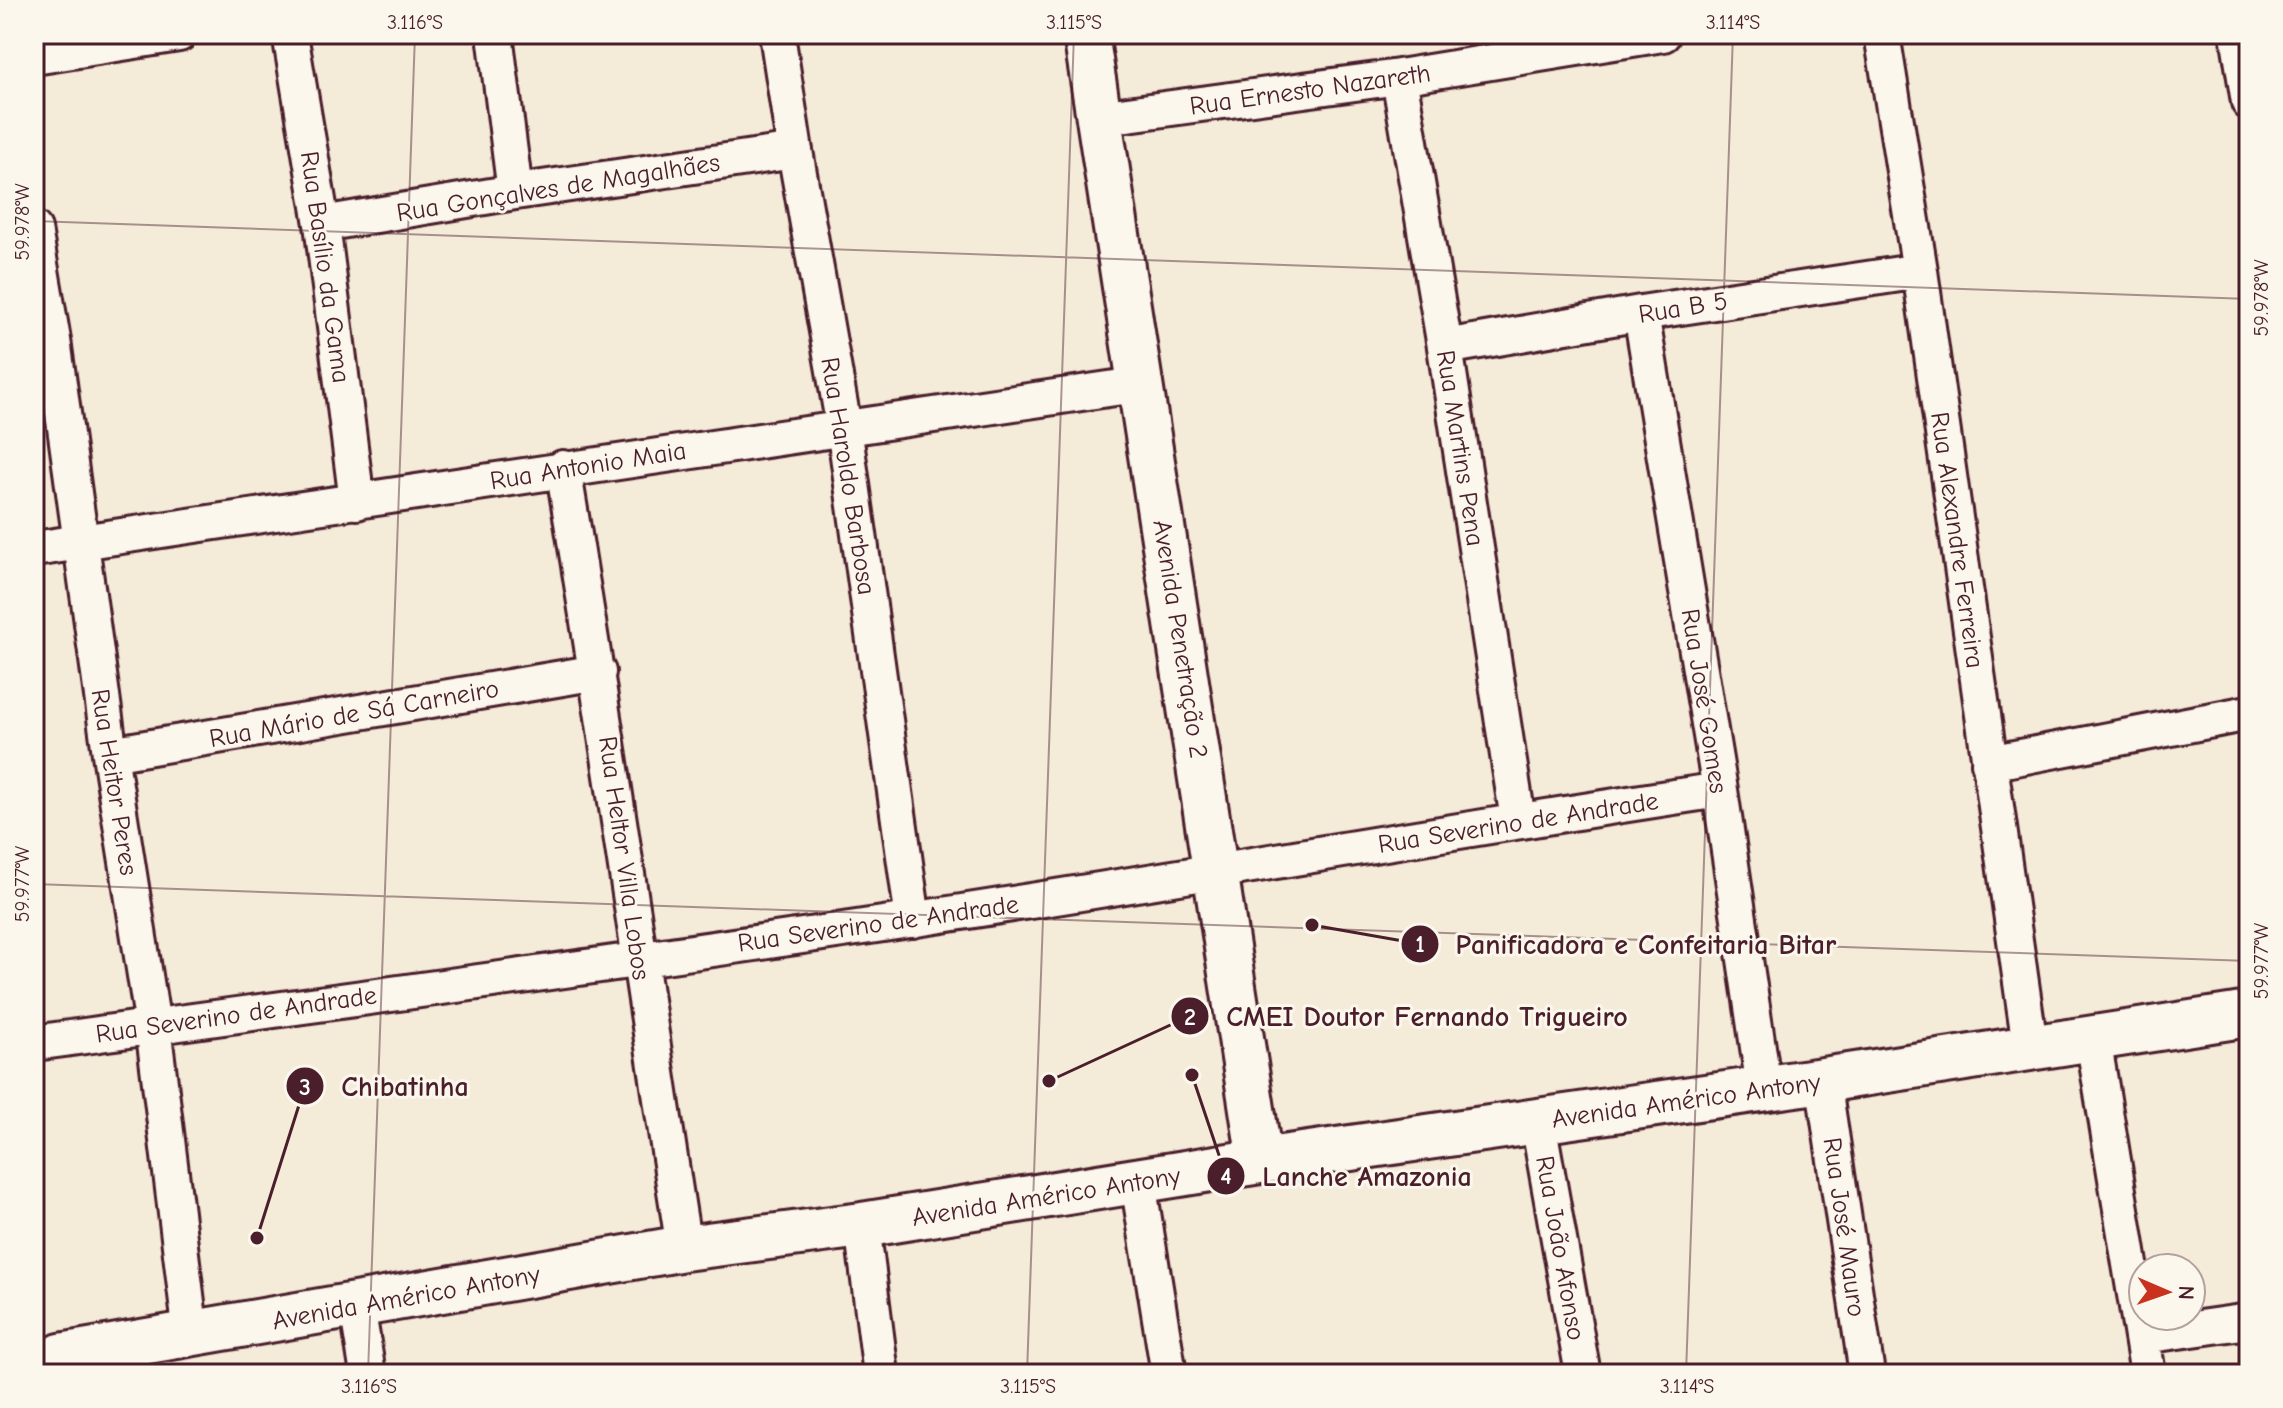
<svg xmlns="http://www.w3.org/2000/svg" width="2283" height="1408" font-family="'Comic Neue',sans-serif">
	<style>
		.lines { fill: none; stroke-linecap: round; stroke-linejoin: round }
		.street-casing { stroke: #4a1f2b; stroke-width: 40 }
		.secondary-casing { stroke: #4a1f2b; stroke-width: 50 }
		.street { stroke: #fbf7ec; stroke-width: 34 }
		.secondary { stroke: #fbf7ec; stroke-width: 44 }
		.ticks { fill: none; stroke: #4a1f2b; stroke-width: 2; stroke-opacity: 0.45 }
		.labels { text-anchor: middle; stroke-width: 6; stroke-linejoin: round; paint-order: stroke }
		.street-label { font-size: 26px; fill: #4a1f2b; stroke: #fbf7ec }
		.leader { fill: none; stroke: #4a1f2b; stroke-width: 3 }
		.callout-dot { fill: #4a1f2b; stroke: #fbf7ec; stroke-width: 3 }
		.mark-label { font-size: 24px; text-anchor: middle; font-weight: bold; fill: #fff }
		.callout-label { font-size: 28px; text-anchor: middle; font-weight: bold; fill: #4a1f2b; stroke: #fbf7ec; stroke-width: 6; stroke-linejoin: round; paint-order: stroke }
		.neatline { fill: none; stroke: #4a1f2b; stroke-width: 3 }
		.ticks-label { font-size: 20px; text-anchor: middle; fill: #4a1f2b }
	</style>
	<rect width="100%" height="100%" fill="#f4ebd9"/>
	<filter id="ink" filterUnits="userSpaceOnUse"><feTurbulence type="fractalNoise" baseFrequency=".0125" numOctaves="2"/><feDisplacementMap in="SourceGraphic" scale="16" xChannelSelector="R" yChannelSelector="G"/><feConvolveMatrix kernelMatrix="1 2 1 2 8 2 1 2 1" color-interpolation-filters="sRGB"/></filter>
	<g filter="url(#ink)">
		<g class="lines">
			<!-- street casing -->
			<g class="street-casing">
				<path id="street" d="M290 34 322 224 357 502
					M495 34 515 192
					M777 34 795 151 844 427 913 920
					M1882 34 1920 271 2030 1046
					M2238 34 2249 102
					M34 57 179 34
					M1399 77 1445 347 1518 820
					M1098 118 1399 77 1663 34
					M322 224 515 192 795 151
					M34 229 53 340 110 754 153 1026 191 1335
					M1641 313 1720 790 1764 1088
					M1445 347 1641 313 1920 271
					M563 468C607 728 643 988 684 1248
					M34 549 1142 384
					M110 754 598 672
					M1989 763 2249 713
					M2093 1038 2148 1374
					M34 1043C328 1002 623 964 916 919 1185 878 1451 830 1720 790
					M1823 1080 1867 1374
					M1538 1122 1583 1374
					M1138 1182 1169 1374
					M862 1225 881 1374
					M357 1306 368 1374
					M2143 1336 2249 1321"/>
			</g>
			<!-- secondary casing -->
			<g class="secondary-casing">
				<path id="secondary" d="M1086 34 1260 1161
					M63 1374 61 1356 684 1248 862 1225 1260 1161 1823 1080 2249 1014"/>
			</g>
			<!-- street -->
			<use href="#street" class="street"/>
			<!-- secondary -->
			<use href="#secondary" class="secondary"/>
		</g>
	</g>
	<!-- ticks -->
	<path class="ticks" d="M34 221 2249 299M34 884 2249 961M368 1374 415 34M1027 1374 1074 34M1686 1374 1733 34"/>
	<g class="labels">
		<!-- street labels -->
		<g class="street-label">
			<text transform="translate(1310 89) rotate(-8)" y="9">Rua Ernesto Nazareth</text>
			<text transform="translate(558 187) rotate(-9)" y="9">Rua Gonçalves de Magalhães</text>
			<text transform="translate(326 267) rotate(82)" y="9">Rua Basílio da Gama</text>
			<text transform="translate(1683 307) rotate(-9)" y="9">Rua B 5</text>
			<text transform="translate(1461 448) rotate(81)" y="9">Rua Martins Pena</text>
			<text transform="translate(588 465) rotate(-9)" y="9">Rua Antonio Maia</text>
			<text transform="translate(849 476) rotate(81)" y="9">Rua Haroldo Barbosa</text>
			<text transform="translate(1958 540) rotate(82)" y="9">Rua Alexandre Ferreira</text>
			<text transform="translate(1181 639) rotate(81)" y="9">Avenida Penetração 2</text>
			<text transform="translate(1705 701) rotate(81)" y="9">Rua José Gomes</text>
			<text transform="translate(354 713) rotate(-10)" y="9">Rua Mário de Sá Carneiro</text>
			<text transform="translate(115 782) rotate(81)" y="9">Rua Heitor Peres</text>
			<text transform="translate(1518 822) rotate(-9)" y="9">Rua Severino de Andrade</text>
			<text transform="translate(625 858) rotate(82)" y="9">Rua Heltor Villa Lobos</text>
			<text transform="translate(878 923) rotate(-8)" y="9">Rua Severino de Andrade</text>
			<text transform="translate(236 1014) rotate(-8)" y="9">Rua Severino de Andrade</text>
			<text transform="translate(1686 1100) rotate(-8)" y="9">Avenida Américo Antony</text>
			<text transform="translate(1046 1196) rotate(-9)" y="9">Avenida Américo Antony</text>
			<text transform="translate(1845 1227) rotate(82)" y="9">Rua José Mauro</text>
			<text transform="translate(1561 1248) rotate(80)" y="9">Rua João Afonso</text>
			<text transform="translate(406 1297) rotate(-10)" y="9">Avenida Américo Antony</text>
		</g>
	</g>
	<!-- callouts -->
	<path class="leader" d="M1312 925L1420 944M1049 1081L1190 1016M257 1238L305 1086M1192 1075L1226 1176"/>
	<g class="callout-dot">
		<circle cx="1312" cy="925" r="8"/>
		<circle cx="1049" cy="1081" r="8"/>
		<circle cx="257" cy="1238" r="8"/>
		<circle cx="1192" cy="1075" r="8"/>
		<circle cx="1420" cy="944" r="20"/>
		<circle cx="1190" cy="1016" r="20"/>
		<circle cx="305" cy="1086" r="20"/>
		<circle cx="1226" cy="1176" r="20"/>
	</g>
	<g class="mark-label">
		<text x="1420" y="952">1</text>
		<text x="1190" y="1025">2</text>
		<text x="305" y="1095">3</text>
		<text x="1226" y="1184">4</text>
	</g>
	<g class="callout-label">
		<text x="1646" y="954">Panificadora e Confeitaria Bitar</text>
		<text x="1427" y="1026">CMEI Doutor Fernando Trigueiro</text>
		<text x="405" y="1096">Chibatinha</text>
		<text x="1367" y="1186">Lanche Amazonia</text>
	</g>
	<!-- margin -->
	<rect width="2283" height="1408" fill="none" stroke="#fbf7ec" stroke-width="88"/>
	<!-- north arrow -->
	<g transform="translate(2167 1292) rotate(92)"><circle r="38" fill="#fbf7ec" stroke="#b4a19f" stroke-width="2"/>
	<path d="M0-6L14 30L0 20L-14 30Z" fill="#c8321e"/>
	<text y="-12" font-size="22" font-weight="bold" text-anchor="middle" fill="#4a1f2b">N</text>
	</g>
	<rect x="44" y="44" width="2195" height="1320" class="neatline"/>
	<g class="ticks-label">
		<text x="415" y="29">3.116°S</text>
		<text x="1074" y="29">3.115°S</text>
		<text x="1733" y="29">3.114°S</text>
		<text transform="translate(22 222) rotate(-90)" y="7">59.978°W</text>
		<text transform="translate(2261 298) rotate(-90)" y="7">59.978°W</text>
		<text transform="translate(22 884) rotate(-90)" y="7">59.977°W</text>
		<text transform="translate(2261 961) rotate(-90)" y="7">59.977°W</text>
		<text x="369" y="1393">3.116°S</text>
		<text x="1028" y="1393">3.115°S</text>
		<text x="1687" y="1393">3.114°S</text>
	</g>
</svg>
